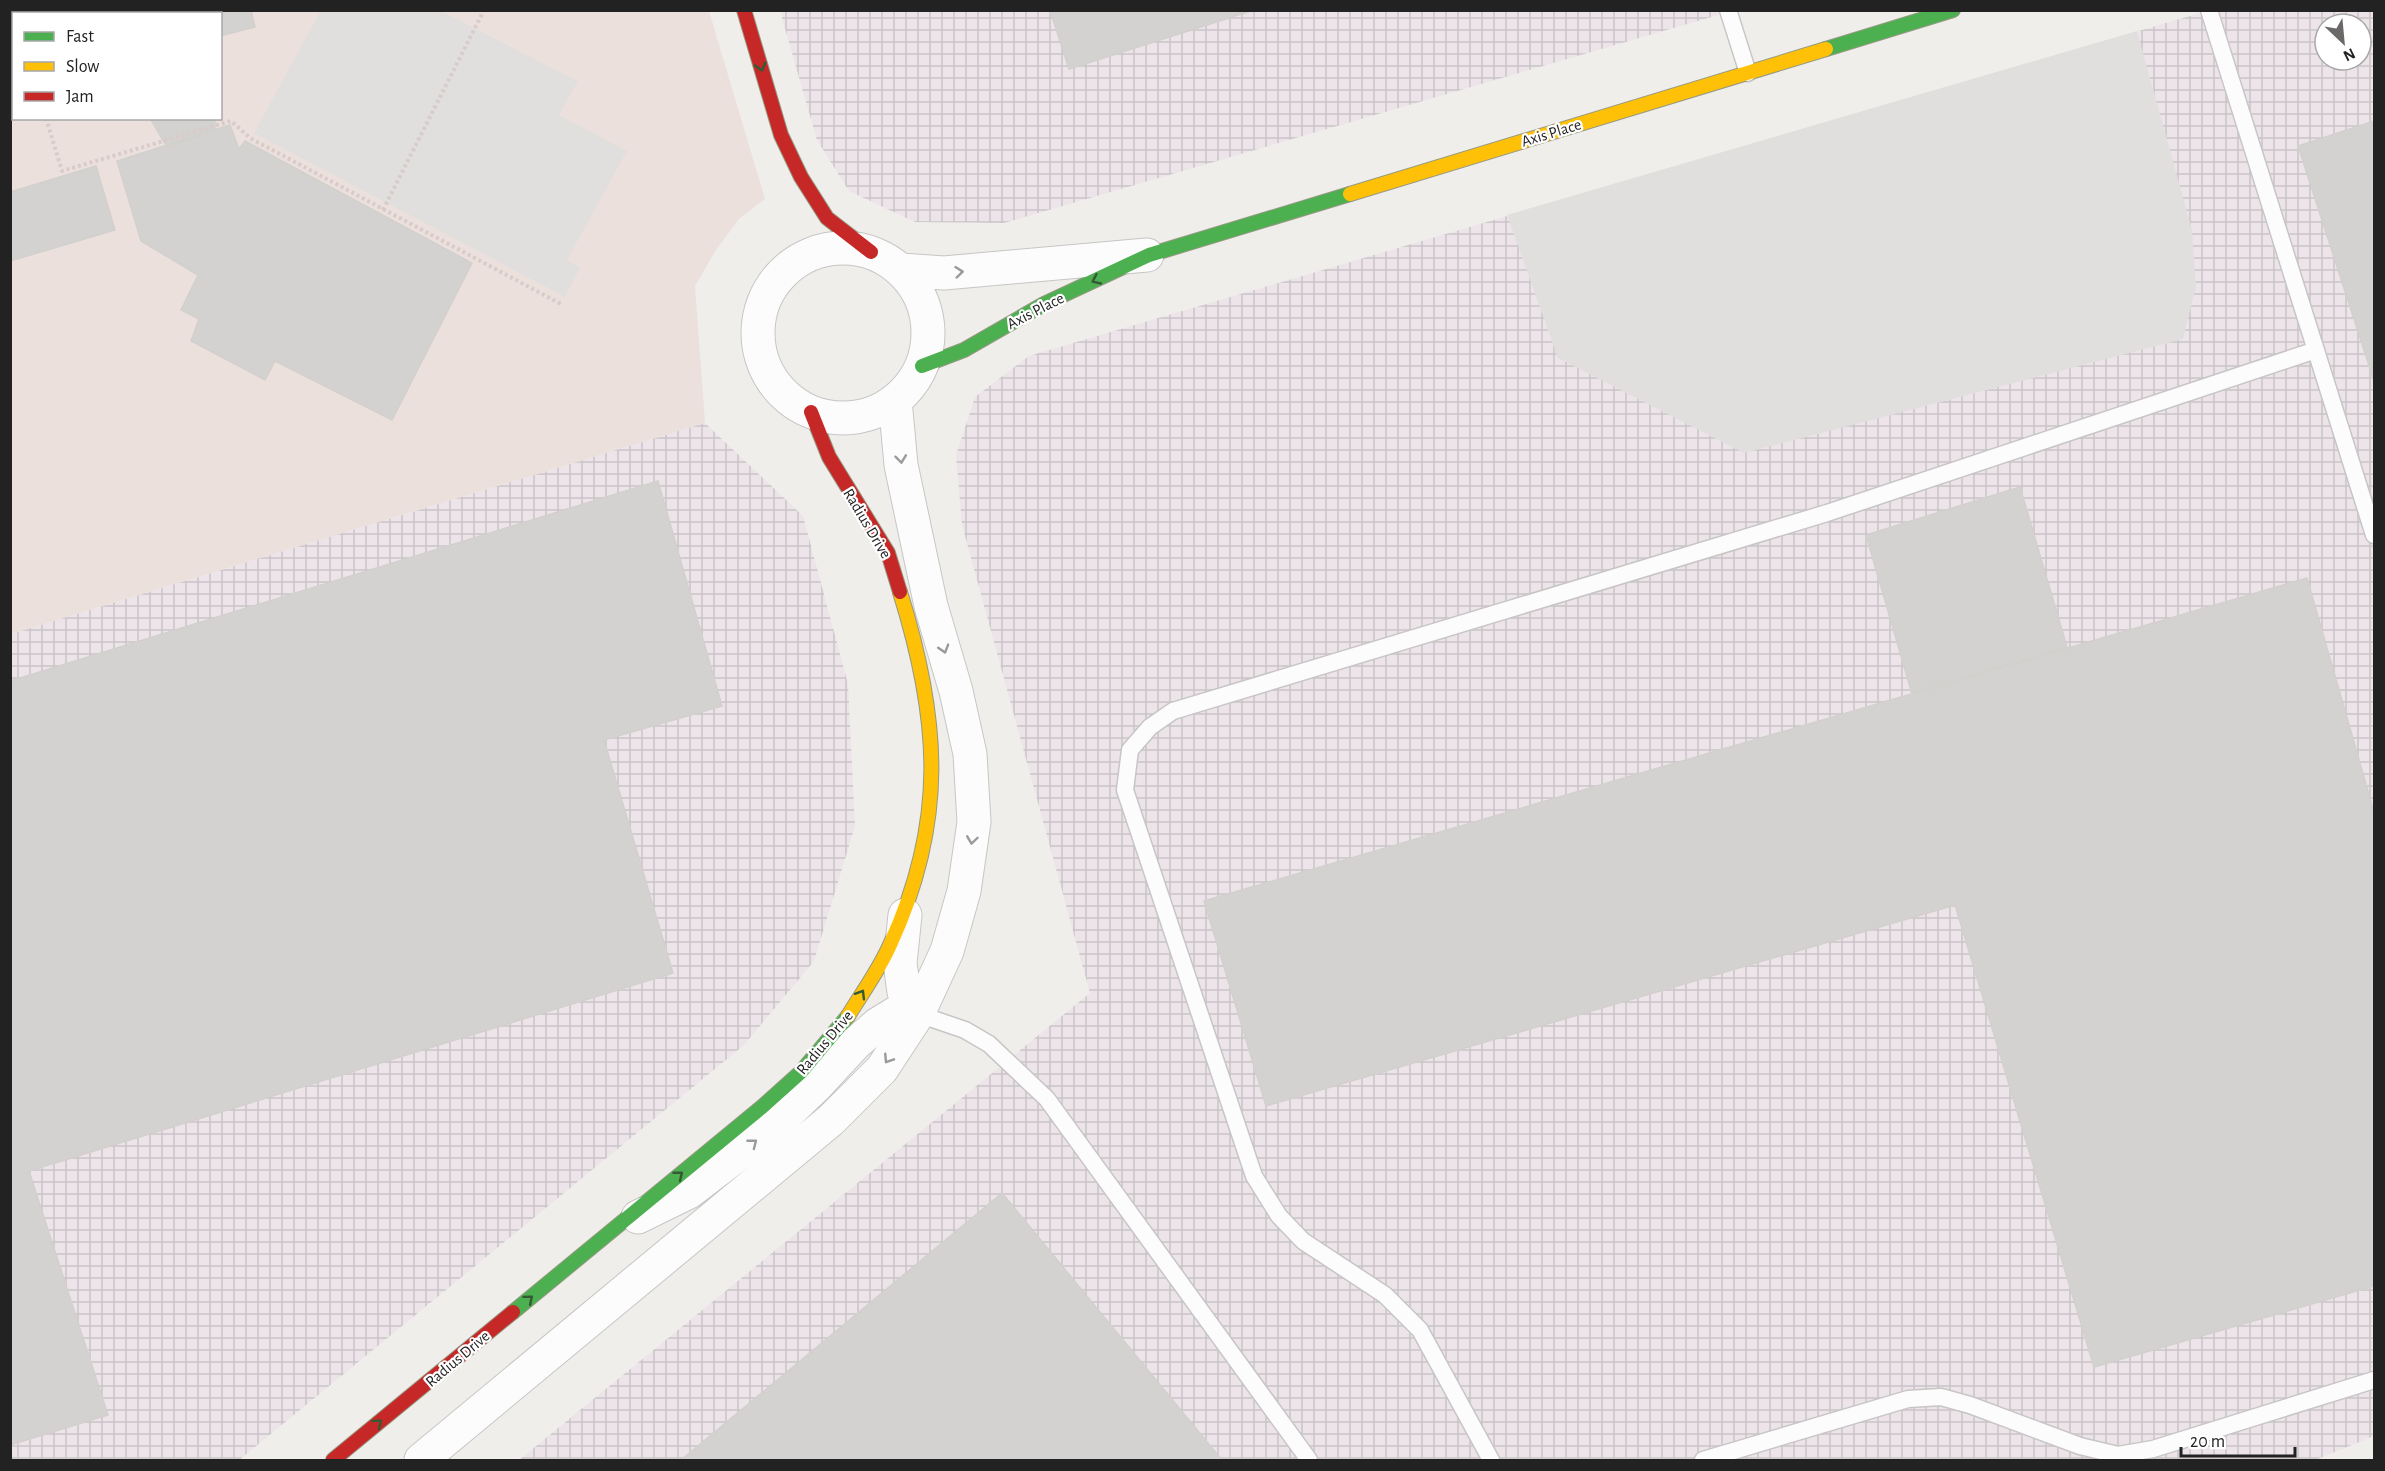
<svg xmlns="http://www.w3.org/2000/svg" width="2385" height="1471" font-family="'Alegreya Sans',sans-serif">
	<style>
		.commercial { fill: #ece0dd; fill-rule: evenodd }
		.industrial { fill: url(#industrial-grid); fill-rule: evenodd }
		.parking { fill: #e0dfde }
		.building { fill: #d4d2d0; stroke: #d2d0cc; stroke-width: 1.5 }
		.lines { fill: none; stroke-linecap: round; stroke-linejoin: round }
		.lane-casing { stroke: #c7c6c5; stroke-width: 19 }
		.street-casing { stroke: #c7c6c5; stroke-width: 35 }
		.fast-casing { stroke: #969a82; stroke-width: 16 }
		.slow-casing { stroke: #969a82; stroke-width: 16 }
		.jam-casing { stroke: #969a82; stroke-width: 16 }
		.path { stroke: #d8cbc9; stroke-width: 4; stroke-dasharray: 3 3; stroke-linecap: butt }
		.lane { stroke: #fdfcfc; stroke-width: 16 }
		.street { stroke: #fdfcfc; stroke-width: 33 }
		.fast { stroke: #4caf50; stroke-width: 14 }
		.slow { stroke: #ffc107; stroke-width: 14 }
		.jam { stroke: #c62828; stroke-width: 14 }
		.oneway { stroke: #335a34 }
		.oneway2 { stroke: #9a9a9a }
		.labels { text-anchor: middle; stroke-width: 4.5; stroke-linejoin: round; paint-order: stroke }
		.street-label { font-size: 16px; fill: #222; stroke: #fff }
	</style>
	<defs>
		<pattern id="industrial-grid" width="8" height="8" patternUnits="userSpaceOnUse" patternTransform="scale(1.5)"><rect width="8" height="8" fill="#ece4e9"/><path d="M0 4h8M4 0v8" fill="none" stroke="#cac3c8"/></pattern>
	</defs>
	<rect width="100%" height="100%" fill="#efeeeb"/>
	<!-- commercial -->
	<path class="commercial" d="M11 11H709L765 199 739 219 716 250 695 286 705 423 11 634ZM14 14H220V118H14Z"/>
	<!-- industrial -->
	<path class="industrial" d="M780 11H1732L1004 223 915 222 849 191 817 140Z
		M2207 11H2374V1436L2315 1460H519L1090 993 962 525 956 455 975 397 1029 356ZM2325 24H2361V60H2325Z
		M705 423 803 516 848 684 855 826 814 961 744 1045 239 1460H11V634Z"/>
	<!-- parking -->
	<path class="parking" d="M321 10 441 11 578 81 559 115 627 151 567 260 580 268 565 297 254 133Z
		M2137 31 2192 230 2196 286 2183 339 1744 453 1558 358 1507 215Z"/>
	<!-- building -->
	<path class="building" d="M30 10H251L255 27 220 36V14H31Z
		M1050 10H1254L1069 69Z
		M150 118H215V130L167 147Z
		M2374 121V381L2298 146Z
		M230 125 239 149 245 141 472 263 392 420 275 361 265 380 191 341 199 319 181 310 198 275 141 241 117 161Z
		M96 166 115 230 10 261V192Z
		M658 481 722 706 604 740 673 973 29 1171 108 1415 10 1445V681Z
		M2020 487 2067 647 1912 694 1866 535Z
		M2307 578 2374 812V1286L2094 1367 1955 905 1266 1106 1204 901Z
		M1002 1193 1222 1460H681Z"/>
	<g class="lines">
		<!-- lane casing -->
		<g class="lane-casing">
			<path id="lane" d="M1728 10 1748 73
				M2209 10 2374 535
				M918 1014 965 1030 989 1044 1047 1099 1309 1460
				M1491 1460 1420 1330 1385 1295 1303 1241 1279 1216 1254 1176 1125 790 1130 750 1150 727 1173 711 1827 513 2316 350
				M1703 1460 1908 1399 1941 1397 1970 1405 2080 1446 2118 1455 2153 1449 2374 1380"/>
		</g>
		<!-- street casing -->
		<g class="street-casing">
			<path id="street" d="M758 333a85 85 0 1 1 170 0a85 85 0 1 1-170 0Z
				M901 270 944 273 1147 255
				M905 915 900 963 904 992 918 1014
				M638 1217 689 1192 771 1129 817 1085 856 1043 878 1024 896 1013 918 1014
				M421 1460 831 1120 882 1069 918 1014 947 951 964 891 974 822 970 754 956 691 931 606 901 465 895 400"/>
		</g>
		<!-- fast casing -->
		<g class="fast-casing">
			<path id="fast" d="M1826 49 1953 10
				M922 366 964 350 1044 304 1149 255 1350 194
				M513 1312 762 1107 801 1072 848 1016"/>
		</g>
		<!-- slow casing -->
		<g class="slow-casing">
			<path id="slow" d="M1350 194 1826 49
				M848 1016C862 993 879 970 890 945 947 821 940 720 900 592"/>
		</g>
		<!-- jam casing -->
		<g class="jam-casing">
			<path id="jam" d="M744 10 781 135 801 177 827 218 871 252
				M811 412 829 457 888 553 900 592
				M333 1460 513 1312"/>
		</g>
		<!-- path -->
		<path class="path" d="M13 10 14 14
			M46 118 62 171 231 121 250 138 561 304
			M383 210 484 10"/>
		<!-- lane -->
		<use href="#lane" class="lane"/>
		<!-- street -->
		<use href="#street" class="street"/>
		<!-- fast -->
		<use href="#fast" class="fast"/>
		<!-- slow -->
		<use href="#slow" class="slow"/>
		<!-- jam -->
		<use href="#jam" class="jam"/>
	</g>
	<!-- one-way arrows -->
	<defs><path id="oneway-chevron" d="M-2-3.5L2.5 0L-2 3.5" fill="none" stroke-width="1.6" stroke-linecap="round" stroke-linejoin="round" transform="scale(1.5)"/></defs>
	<g class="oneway">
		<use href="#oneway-chevron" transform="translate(761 67) rotate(74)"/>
		<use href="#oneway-chevron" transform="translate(1096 280) rotate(155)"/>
		<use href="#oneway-chevron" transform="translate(861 994) rotate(-59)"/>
		<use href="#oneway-chevron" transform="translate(679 1175) rotate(-39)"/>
		<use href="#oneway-chevron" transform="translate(529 1299) rotate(-40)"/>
		<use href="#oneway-chevron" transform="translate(378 1423) rotate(-40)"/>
	</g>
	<g class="oneway2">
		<use href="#oneway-chevron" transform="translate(959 272) rotate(-6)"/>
		<use href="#oneway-chevron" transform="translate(901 459) rotate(83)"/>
		<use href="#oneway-chevron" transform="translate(944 649) rotate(73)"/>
		<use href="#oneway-chevron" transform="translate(972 840) rotate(98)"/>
		<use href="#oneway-chevron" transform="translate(888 1059) rotate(123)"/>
		<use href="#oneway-chevron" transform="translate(753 1143) rotate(-38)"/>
	</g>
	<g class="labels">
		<!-- street labels -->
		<g class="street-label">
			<text transform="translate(1551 132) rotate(-17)" y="6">Axis Place</text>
			<text transform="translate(1035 310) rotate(-27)" y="6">Axis Place</text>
			<text transform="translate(868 523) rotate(59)" y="6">Radius Drive</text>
			<text transform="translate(824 1042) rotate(-50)" y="6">Radius Drive</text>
			<text transform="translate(457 1358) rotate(-40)" y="6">Radius Drive</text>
		</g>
	</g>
	<!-- border -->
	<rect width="2385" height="1471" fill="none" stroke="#222222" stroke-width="24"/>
	<!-- legend -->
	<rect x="12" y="12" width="210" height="108" fill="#ffffff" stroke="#a7a7a7" stroke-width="1.5"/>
	<rect x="24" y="32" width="30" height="9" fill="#4caf50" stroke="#a7a7a7" stroke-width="1.5"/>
	<text x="66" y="42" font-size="18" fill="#222222">Fast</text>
	<rect x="24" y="62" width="30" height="9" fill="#ffc107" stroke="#a7a7a7" stroke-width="1.5"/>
	<text x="66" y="72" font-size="18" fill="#222222">Slow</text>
	<rect x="24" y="92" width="30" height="9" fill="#c62828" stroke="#a7a7a7" stroke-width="1.5"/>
	<text x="66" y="102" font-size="18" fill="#222222">Jam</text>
	<!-- north arrow -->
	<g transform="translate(2343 42) rotate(154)"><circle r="28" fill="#ffffff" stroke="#a7a7a7" stroke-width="1.5"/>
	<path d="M0-4.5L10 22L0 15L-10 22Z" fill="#6a6968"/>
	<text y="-9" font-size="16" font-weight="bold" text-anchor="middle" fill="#222222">N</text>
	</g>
	<!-- scale -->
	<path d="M2181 1447v9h114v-9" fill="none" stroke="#222222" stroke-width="3"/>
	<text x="2190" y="1447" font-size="18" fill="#222222" stroke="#ffffff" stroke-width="4.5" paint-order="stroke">20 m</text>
</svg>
